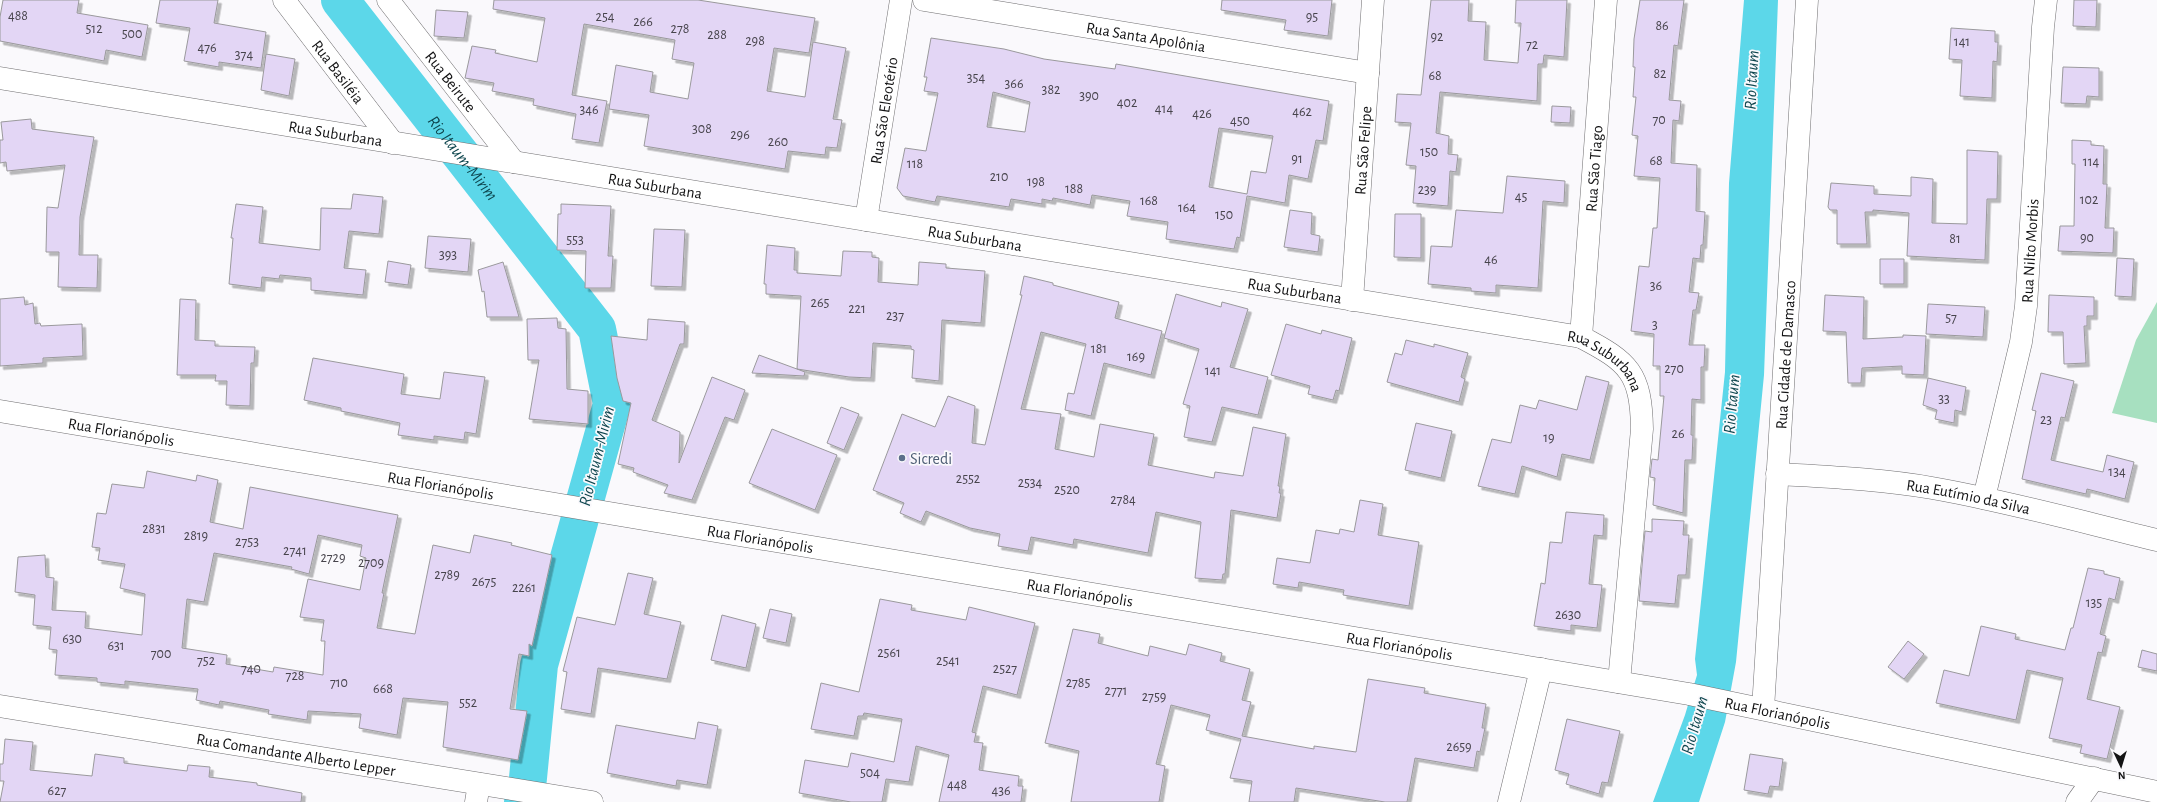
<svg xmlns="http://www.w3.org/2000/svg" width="2157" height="802" font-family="'Alegreya Sans',sans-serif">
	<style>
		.green { fill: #a7e0c0 }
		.water { fill: #5cd7e9 }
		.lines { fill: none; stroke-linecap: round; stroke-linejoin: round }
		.river { stroke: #5cd7e9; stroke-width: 38 }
		.building { fill: #e3d6f5; stroke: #9a999c; fill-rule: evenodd; filter: url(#shadow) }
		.minor-casing { stroke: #706f71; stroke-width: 23 }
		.secondary-casing { stroke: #706f71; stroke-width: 23 }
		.minor { stroke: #fff; stroke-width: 22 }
		.secondary { stroke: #fff; stroke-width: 22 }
		.service-dot { fill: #5c6f8a; stroke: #faf9fc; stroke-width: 1.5 }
		.labels { text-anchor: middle; stroke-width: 3.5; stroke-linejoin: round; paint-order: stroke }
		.number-label { font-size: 14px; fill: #47444c }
		.street-label { font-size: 16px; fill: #131314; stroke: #faf9fc }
		.service-label { font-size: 16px; fill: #4e5e75; stroke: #faf9fc; text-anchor: start }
		.water-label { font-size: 17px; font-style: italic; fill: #0e464e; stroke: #faf9fc }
	</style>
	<defs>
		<filter id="shadow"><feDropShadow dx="3.5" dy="3.5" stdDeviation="0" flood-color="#0004"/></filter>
	</defs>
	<rect width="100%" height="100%" fill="#faf9fc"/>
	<!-- green -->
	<path class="green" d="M2157 302V423L2112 413 2136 340Z"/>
	<!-- water -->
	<path class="water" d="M1744 0H1778L1764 375 1736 662 1725 722 1699 802H1653L1685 715 1697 675 1695 659 1725 372 1729 183Z"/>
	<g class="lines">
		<!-- river -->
		<path class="river" id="s1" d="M340 0 597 329 612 404 539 665 527 788 523 802"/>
	</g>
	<!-- building -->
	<path class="building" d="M3 0H79L77 13 148 25 142 57 106 50 104 61 0 41V17Z
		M160 0H218L214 23 266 32 261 68 219 62V67L184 61 190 28 156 23Z
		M494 0H698L815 18 809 53 774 48 767 91 805 97 813 42 846 48 833 119 842 120 837 148 826 147 825 155 788 151 785 169 644 146 649 115 609 109 616 65 653 72 650 92 688 99 694 63 672 59 675 40 584 24 572 95 607 101 599 143 572 139 576 114 533 105 534 99 492 91 494 83 465 78 472 46 496 50 495 53 537 62 545 18 493 9Z
		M1222 0H1332L1328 36 1284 30 1286 20 1221 10Z
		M1431 0H1469L1468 21 1486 22 1484 60 1518 63 1521 23H1515L1516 0H1567L1564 57 1544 55 1543 64H1538L1537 101 1440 92 1436 133 1449 136 1448 154 1458 155 1456 172 1450 171 1448 206 1413 203 1416 166 1406 165 1411 123 1395 122 1397 94 1421 95Z
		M1640 0H1684L1678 46 1674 45 1669 100 1681 101 1679 121 1673 120 1671 163 1697 165 1696 211 1705 212 1703 245H1701L1700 259 1693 258 1689 292 1699 293 1696 310H1693L1689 345H1705L1704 367H1701V400L1692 399 1691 435H1693L1692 460H1685L1683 513 1653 505 1655 478 1650 477 1652 459 1658 460 1664 396H1660V366H1653L1654 334 1631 331 1639 266 1649 267 1653 228H1657L1660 178 1634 176 1638 136 1632 135 1636 97H1633L1635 67H1633L1634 39Z
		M2074 0H2097L2096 27 2073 26Z
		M436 10 468 12 464 38 434 36Z
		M1951 28 1995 31V42H1998L1997 62 1993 61 1992 98 1960 96 1962 60 1949 59Z
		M931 38 1004 49 1044 59 1115 69 1116 64 1329 101 1323 141 1316 140 1308 179 1289 175 1285 203 1247 196 1240 238 1237 237 1234 249 1166 239 1168 222 1127 216 1130 201 1092 195 1090 205 1053 198 1052 201 1042 199V204L1011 199 1009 207 937 196 935 202 903 196 897 188 905 148 926 151 938 93 924 91 927 77H924ZM993 92 1030 102 1025 132 987 127ZM1219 128 1273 136 1266 173 1251 171 1247 194 1209 187Z
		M266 54 295 59 289 96 261 90Z
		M2063 67 2099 68V97L2087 96 2086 104 2061 103Z
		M1552 106 1571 107 1570 123 1551 122Z
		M31 119 32 129 94 137 80 217 79 255H98L97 288 58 287 59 252H46L47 207 58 208 65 165 7 171 6 162 0 163V140H3L1 122Z
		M2072 140 2091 141V145L2104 146 2103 184H2107L2105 228H2114L2113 253 2058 251 2060 226H2074L2075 164H2072Z
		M1967 150 1998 152 1997 199H1987L1985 260 1907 256 1909 213 1873 210V212H1865L1867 244H1837V210H1830L1828 207 1831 183 1874 186V194L1911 196V177L1933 179 1932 223 1967 224Z
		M1507 176 1565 181 1564 203 1543 201 1538 288 1496 285V293L1471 291V288L1428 284 1431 246 1452 247 1456 210 1503 213Z
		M353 194 383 197 379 234 349 231 344 268 366 270 363 295 311 290V278L280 275 279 279 262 277 261 288 229 284 233 238H231L236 204 263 207 259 243 320 250 321 208 351 209Z
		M561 204 611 206 608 256H613L611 288H585L586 251 557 250 558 214H561Z
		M1290 210 1312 213 1311 234 1320 236 1318 252 1284 247Z
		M1395 214H1421V258L1394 257Z
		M654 229 685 230 682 287 651 286Z
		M428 236 471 239 468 272 425 268Z
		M767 245 795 248 794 270H797V273L841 276 843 251 872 252V257L879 258 878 282 918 285 919 262 946 264V268L985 271 981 323 942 320 939 381 912 378 914 350 911 349V346L873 343 871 378 849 377 797 369 801 296 766 294V284H764Z
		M2117 258 2134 259 2132 297 2115 296Z
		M1880 259H1904V284H1880Z
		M388 261 411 265 408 285 385 282Z
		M503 262 519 317H487L484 291 482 292 478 270Z
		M1024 276 1053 283V285L1119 302 1115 318 1162 331 1151 375 1104 363 1091 416 1065 410 1068 393 1074 394 1086 344 1041 332 1021 409 1061 414 1055 449 1094 457 1100 424 1154 434 1148 465 1214 478 1215 472 1243 476 1253 427 1286 434 1278 486H1280L1279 493H1281L1277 518 1231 510 1225 574H1223L1222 580 1195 578 1201 522 1156 512 1148 553 1074 539 1073 545 1031 537 1028 551 998 546 1000 534 970 528 926 511 921 522 900 513 904 503 873 490 902 414 935 427 948 396 975 406 972 443 985 445 1022 295H1020Z
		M1176 294 1221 307 1222 302 1248 309 1230 367 1268 377 1258 415 1222 407 1212 442 1184 437 1190 406 1183 404 1199 349 1164 338Z
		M1825 295 1864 297 1863 339 1903 337V335L1926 336 1924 375 1902 374V366L1862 368 1861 383H1848L1846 332 1823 331Z
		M2049 295 2094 297V316H2087V326H2084L2086 363 2064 364 2063 332H2048Z
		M24 297 25 305 33 303 35 324 40 323 41 326 82 324 83 356 43 358V363L0 366V299Z
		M180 299 196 300 195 340 215 341V346L255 347 254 363H251L250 406 226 405 227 381H215L216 375H177Z
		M1928 304 1985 307 1983 337 1926 334Z
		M557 318 558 328 566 329 567 389 588 391V424L529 419 539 360H528L527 319Z
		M648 319 685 322 684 344H680L652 420 680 432 679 463 712 377 745 390 734 420 725 417 692 500 664 493 668 485 633 472 634 468 618 464 631 403 623 401 617 378 611 336 647 340Z
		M1286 324 1321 334 1322 330 1352 338 1339 391 1336 390 1333 400 1308 394 1310 386 1271 375Z
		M1406 340 1434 347V344L1468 353 1461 377 1465 379 1459 402 1387 382 1395 353 1402 355Z
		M759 355 805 372 804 376 752 373Z
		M313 358 404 374 401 394 440 399 444 372 485 377 476 434 465 432 464 440 434 436V440L398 435 400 423 341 411V408L304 400Z
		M2041 373 2074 381 2065 418 2061 417 2051 460 2103 472 2107 455 2134 462 2125 499 2087 489 2086 494 2022 479 2036 411 2032 410Z
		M1586 376 1609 382 1590 460 1562 454 1557 477 1522 466 1515 494 1478 486 1492 439 1511 443 1520 405 1536 409 1539 400 1577 410Z
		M1928 378 1966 387 1962 412 1955 410 1954 423 1935 419 1937 410 1923 405Z
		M841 407 859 414 844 450 827 443Z
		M1416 423 1452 431 1441 478 1405 470Z
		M772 429 837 455 815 510 749 483Z
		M147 471 196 481 197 475 218 480 210 522 243 529 250 487 398 515 382 593H384L377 628 415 634 433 545 470 553 474 535 512 543 511 545 552 555 532 646 529 644V656L519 654 510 709 527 711 518 760 443 747 448 702 403 698 397 735 359 728 361 714 308 711 307 720 268 714 269 710 220 701 219 705 196 700 198 689 125 681V685L97 682V678L55 675 57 650 49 649 51 627 33 625 35 595 15 592 18 557 45 555 46 577 54 578 52 610 86 612 85 628 142 635 145 594 120 588 125 564 98 560 100 548 92 547 97 513 106 514 112 484 144 488ZM318 535 362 545 360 556 366 558 360 590 308 579 300 617 324 620 321 641H325L323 675 274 667 273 672 226 664 227 655 182 648 187 599 204 602 214 553 292 567 291 569 309 574Z
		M1360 500 1383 504 1378 535 1419 542 1409 606 1343 595 1344 590 1299 582 1298 588 1273 584 1277 558 1310 563 1316 530 1339 534 1340 529 1354 532Z
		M1566 512 1604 515 1603 536 1594 535 1589 584 1602 585 1597 628 1571 625V631L1534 626 1541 583 1545 584 1550 542 1562 543Z
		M1652 519 1684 521 1683 535H1689L1686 575H1678L1675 604 1639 601 1645 531 1652 532Z
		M2088 568 2104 571V574L2120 578 2115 600 2109 598 2100 634 2106 636 2102 653 2098 652 2087 699 2120 707 2107 759 2080 753 2082 745 2049 738 2063 678 2027 670 2016 720 1936 703 1944 670 1969 676 1981 626 2016 634 2015 639 2065 650 2071 628H2073Z
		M628 573 653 578 644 614 681 622 667 679 598 668 591 714 561 709 567 672 563 671 577 617 615 625Z
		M880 599 912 605 911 610 966 620 969 607 1035 623 1017 695 983 686 972 732 976 733 974 742 983 743 979 770 1019 776 1018 786H1023L1021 802H939L949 755 916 746 909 782 886 779 882 802H851L799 793 805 760 848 767 851 753 894 762 902 719 864 713 863 716H858L854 736 811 729 821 683 859 692Z
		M770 609 792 614 786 643 763 638Z
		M722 615 756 624 746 668 711 660Z
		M1073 629 1100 634 1098 643 1148 656 1150 646 1186 655 1189 644 1222 653 1220 661 1250 669 1242 700 1251 702 1242 736 1314 749V746L1356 752 1368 679 1425 688 1424 693 1486 704 1482 728H1485L1480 752 1477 751 1474 768 1415 758 1407 802H1385L1296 788 1294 802H1249L1252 781 1230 778 1241 739 1206 730 1210 715 1171 705 1156 764 1165 766 1159 802H1071L1079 751 1045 743Z
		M1908 641 1924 654 1904 679 1888 667Z
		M2142 650 2157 654V671L2138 667Z
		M1567 719 1620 731 1608 783 1602 782 1599 794 1566 784 1569 774 1555 770Z
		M698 722 718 726 707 785 677 780 676 786 607 773 616 725 695 739Z
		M5 739 33 742 30 770 92 776 95 754 124 758V763L187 771 188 765 210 767 209 777 257 783V785L302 793 301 802H0L4 781H0V764H3Z
		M1750 754 1783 759 1779 787 1770 786 1768 794 1744 790Z"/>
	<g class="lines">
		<!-- minor casing -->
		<g class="minor-casing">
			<g id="minor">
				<path id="s2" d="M284 0 393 143"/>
				<path id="s3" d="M388 0 514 162"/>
				<path id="s4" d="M924 0 1368 73"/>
				<path id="s5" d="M0 78 1581 337C1629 362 1641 373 1642 429L1619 682"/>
				<path id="s6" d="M866 220 901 0"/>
				<path id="s7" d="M1352 300 1373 0"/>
				<path id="s8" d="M1581 337 1606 0"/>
				<path id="s9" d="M1777 474C1829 477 1881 479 1932 488 2007 501 2082 522 2157 540"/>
				<path id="s10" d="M1984 498 2021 342 2026 306 2043 27 2046 0"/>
				<path id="s11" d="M0 706 592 802"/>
				<path id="s12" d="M1763 709 1807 0"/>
				<path d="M476 802 479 784"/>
				<path d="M1509 802 1541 669"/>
				<path d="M2077 802 2094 778"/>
			</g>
		</g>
		<!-- secondary casing -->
		<g class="secondary-casing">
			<g id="secondary">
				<path id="s13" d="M0 411 1689 694 2157 792"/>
			</g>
		</g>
		<!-- minor -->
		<use href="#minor" class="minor"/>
		<!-- secondary -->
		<use href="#secondary" class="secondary"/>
	</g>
	<!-- markers -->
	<circle class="service-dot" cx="902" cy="458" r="4"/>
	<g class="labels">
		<!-- number labels -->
		<g class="number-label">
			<text x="18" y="20">488</text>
			<text x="605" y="21">254</text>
			<text x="1312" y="21">95</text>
			<text x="643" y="26">266</text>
			<text x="1662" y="30">86</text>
			<text x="94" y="33">512</text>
			<text x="680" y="33">278</text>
			<text x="132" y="38">500</text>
			<text x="717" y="39">288</text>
			<text x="1437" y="41">92</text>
			<text x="755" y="45">298</text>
			<text x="1962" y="46">141</text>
			<text x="1532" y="49">72</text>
			<text x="207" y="52">476</text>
			<text x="244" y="59">374</text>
			<text x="1660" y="78">82</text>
			<text x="1435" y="80">68</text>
			<text x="976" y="82">354</text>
			<text x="1014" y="88">366</text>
			<text x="1051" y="94">382</text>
			<text x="1089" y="100">390</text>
			<text x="1127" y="107">402</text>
			<text x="1164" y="113">414</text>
			<text x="589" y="114">346</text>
			<text x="1302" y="116">462</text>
			<text x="1202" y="118">426</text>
			<text x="1659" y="124">70</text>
			<text x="1240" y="125">450</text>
			<text x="702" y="133">308</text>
			<text x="740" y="139">296</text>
			<text x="778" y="146">260</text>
			<text x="1429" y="156">150</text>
			<text x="1297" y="163">91</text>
			<text x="1656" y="165">68</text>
			<text x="2091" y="166">114</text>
			<text x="915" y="168">118</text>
			<text x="999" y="181">210</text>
			<text x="1036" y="186">198</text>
			<text x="1074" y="193">188</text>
			<text x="1427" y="194">239</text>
			<text x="1521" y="201">45</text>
			<text x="2089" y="204">102</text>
			<text x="1149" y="205">168</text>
			<text x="1187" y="212">164</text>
			<text x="1224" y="219">150</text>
			<text x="2087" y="242">90</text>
			<text x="1955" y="243">81</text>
			<text x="575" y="244">553</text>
			<text x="448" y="259">393</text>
			<text x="1491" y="264">46</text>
			<text x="1656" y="290">36</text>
			<text x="820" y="307">265</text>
			<text x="857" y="313">221</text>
			<text x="895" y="320">237</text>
			<text x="1951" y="322">57</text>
			<text x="1655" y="329">3</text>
			<text x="1099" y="353">181</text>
			<text x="1136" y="361">169</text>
			<text x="1674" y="373">270</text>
			<text x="1213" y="375">141</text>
			<text x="1944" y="403">33</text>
			<text x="2046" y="424">23</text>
			<text x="1678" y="438">26</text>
			<text x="1549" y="442">19</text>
			<text x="2117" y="476">134</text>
			<text x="968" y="483">2552</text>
			<text x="1030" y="487">2534</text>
			<text x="1067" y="494">2520</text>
			<text x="1123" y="504">2784</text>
			<text x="154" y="533">2831</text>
			<text x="196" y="540">2819</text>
			<text x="247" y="546">2753</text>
			<text x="295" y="555">2741</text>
			<text x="333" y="562">2729</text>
			<text x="371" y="567">2709</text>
			<text x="447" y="579">2789</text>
			<text x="484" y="586">2675</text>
			<text x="524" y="592">2261</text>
			<text x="2094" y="607">135</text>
			<text x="1568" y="619">2630</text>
			<text x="72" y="643">630</text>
			<text x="116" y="650">631</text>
			<text x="889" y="657">2561</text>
			<text x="161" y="658">700</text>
			<text x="206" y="665">752</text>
			<text x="948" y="665">2541</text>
			<text x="251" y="673">740</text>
			<text x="1005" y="673">2527</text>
			<text x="295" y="680">728</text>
			<text x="339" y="687">710</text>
			<text x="1078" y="687">2785</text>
			<text x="383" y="693">668</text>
			<text x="1116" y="695">2771</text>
			<text x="1154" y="701">2759</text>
			<text x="468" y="707">552</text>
			<text x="1459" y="751">2659</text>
			<text x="870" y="777">504</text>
			<text x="957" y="789">448</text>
			<text x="57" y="795">627</text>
			<text x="1001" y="795">436</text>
		</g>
		<!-- street labels -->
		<g class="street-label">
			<text dy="6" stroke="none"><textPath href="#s4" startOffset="225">Rua Santa Apolônia</textPath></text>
			<text dy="6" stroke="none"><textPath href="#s2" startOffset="90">Rua Basiléia</textPath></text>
			<text dy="6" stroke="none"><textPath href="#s3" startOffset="103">Rua Beirute</textPath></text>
			<text dy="6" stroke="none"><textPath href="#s6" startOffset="111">Rua São Eleotério</textPath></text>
			<text dy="6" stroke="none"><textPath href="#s5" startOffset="340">Rua Suburbana</textPath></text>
			<text dy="6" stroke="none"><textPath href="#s7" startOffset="150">Rua São Felipe</textPath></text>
			<text dy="6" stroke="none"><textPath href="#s8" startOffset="169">Rua São Tiago</textPath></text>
			<text dy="6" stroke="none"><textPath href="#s5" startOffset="664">Rua Suburbana</textPath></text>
			<text dy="6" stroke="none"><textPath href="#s5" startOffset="988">Rua Suburbana</textPath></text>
			<text dy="6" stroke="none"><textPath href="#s10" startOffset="252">Rua Nilto Morbis</textPath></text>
			<text dy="6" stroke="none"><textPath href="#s5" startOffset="1312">Rua Suburbana</textPath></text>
			<text dy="6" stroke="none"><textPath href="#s12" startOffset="355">Rua Cidade de Damasco</textPath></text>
			<text dy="6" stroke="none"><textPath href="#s5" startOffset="1636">Rua Suburbana</textPath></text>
			<text dy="6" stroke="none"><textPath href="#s13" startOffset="123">Rua Florianópolis</textPath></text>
			<text dy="6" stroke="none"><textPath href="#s13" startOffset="447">Rua Florianópolis</textPath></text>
			<text dy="6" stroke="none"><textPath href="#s9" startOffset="193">Rua Eutímio da Silva</textPath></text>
			<text dy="6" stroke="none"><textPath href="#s13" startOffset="771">Rua Florianópolis</textPath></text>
			<text dy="6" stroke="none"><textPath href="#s13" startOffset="1095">Rua Florianópolis</textPath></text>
			<text dy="6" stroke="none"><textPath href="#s13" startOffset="1419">Rua Florianópolis</textPath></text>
			<text dy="6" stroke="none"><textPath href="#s13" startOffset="1803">Rua Florianópolis</textPath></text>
			<text dy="6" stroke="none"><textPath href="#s11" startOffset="300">Rua Comandante Alberto Lepper</textPath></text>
		</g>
		<!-- service labels -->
		<g class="service-label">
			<text x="910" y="464">Sicredi</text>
		</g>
		<!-- water labels -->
		<g class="water-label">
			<text transform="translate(1751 80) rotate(-87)" y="6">Rio Itaum</text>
			<text dy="6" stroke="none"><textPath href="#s1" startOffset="200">Rio Itaum-Mirim</textPath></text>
			<text transform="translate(1731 404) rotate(-85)" y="6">Rio Itaum</text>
			<text transform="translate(596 456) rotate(-76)" y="6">Rio Itaum-Mirim</text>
			<text transform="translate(1694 725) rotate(-74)" y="6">Rio Itaum</text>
		</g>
	</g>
	<!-- north arrow -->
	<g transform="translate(2121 766) rotate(176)" stroke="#faf9fc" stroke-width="3" paint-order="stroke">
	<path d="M0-3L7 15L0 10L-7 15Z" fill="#131314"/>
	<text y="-6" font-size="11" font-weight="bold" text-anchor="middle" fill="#131314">N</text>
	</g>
</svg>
